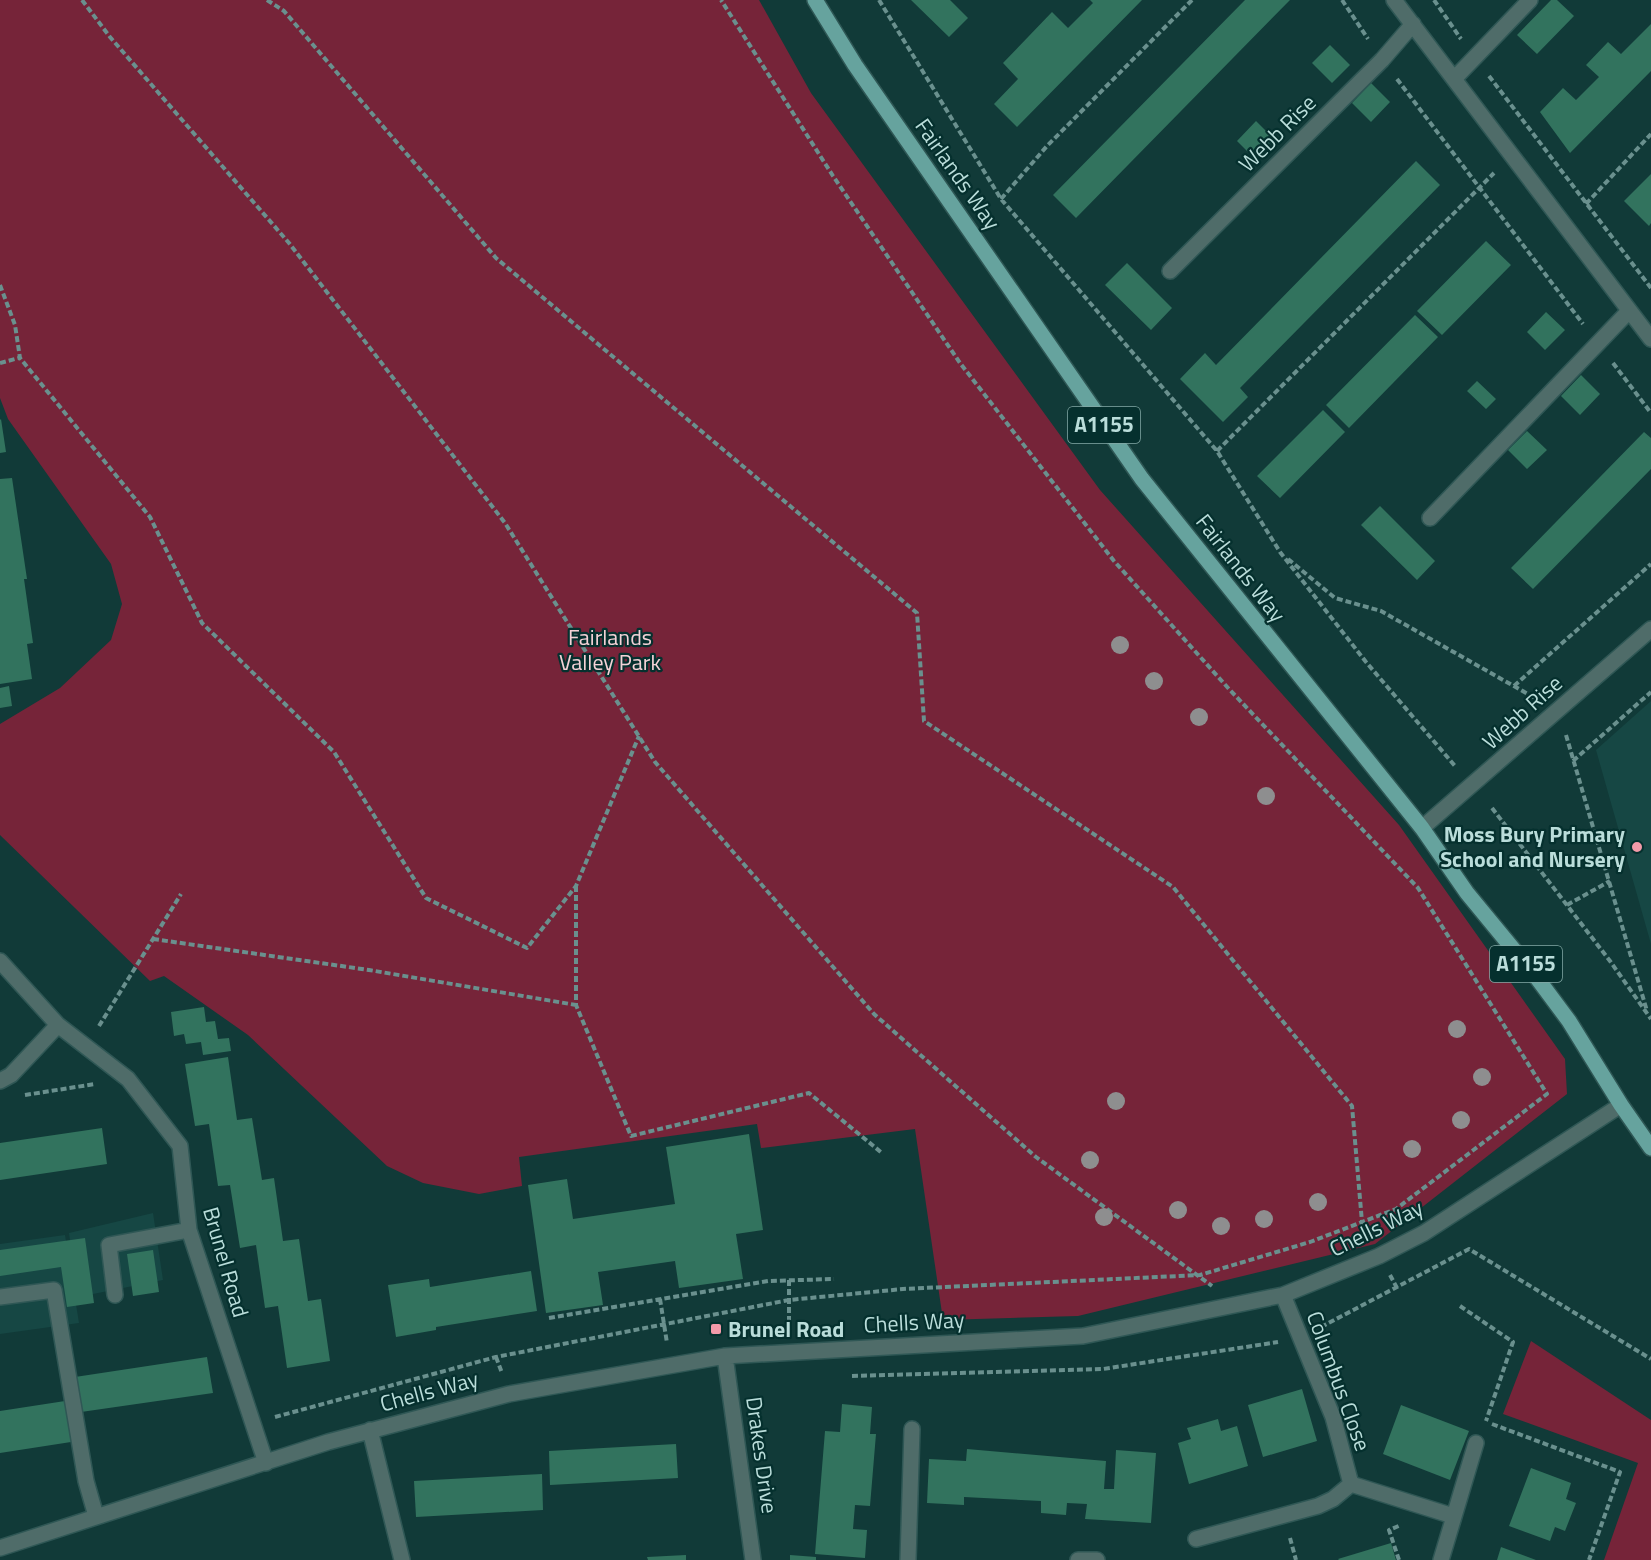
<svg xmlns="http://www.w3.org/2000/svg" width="1651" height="1560" font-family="'Titillium Web',sans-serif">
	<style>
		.built { fill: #164744 }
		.green { fill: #762439 }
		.building { fill: #32735e }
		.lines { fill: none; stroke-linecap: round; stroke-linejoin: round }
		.minor-casing { stroke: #2f5755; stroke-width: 18 }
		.major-casing { stroke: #2f5755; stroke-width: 18 }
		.path { stroke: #6a908e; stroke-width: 4; stroke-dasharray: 6 3; stroke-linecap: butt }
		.minor { stroke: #4f6c69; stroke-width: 15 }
		.major { stroke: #66a39e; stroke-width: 15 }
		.tree { fill: #8e8e8f }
		.poi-dot { fill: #f39aa9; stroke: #05302e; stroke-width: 2 }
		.labels { text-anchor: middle; stroke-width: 4.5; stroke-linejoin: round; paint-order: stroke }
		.shield { fill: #05302e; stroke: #84a9a6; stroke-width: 1.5 }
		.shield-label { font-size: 21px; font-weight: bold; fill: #baddda }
		.street-label { font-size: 22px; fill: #baddda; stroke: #05302e }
		.park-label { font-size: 22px; fill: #f4d2d7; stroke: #05302e }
		.poi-label { font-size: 22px; font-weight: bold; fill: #baddda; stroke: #05302e; text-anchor: end }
	</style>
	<rect width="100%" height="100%" fill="#113a38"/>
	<!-- built -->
	<path class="built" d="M1651 701V944L1596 750Z
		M153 1213 163 1280 78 1297 69 1233Z
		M65 1235 79 1323 0 1334V1244Z"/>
	<!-- green -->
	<path class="green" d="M0 0H759L811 93 1100 490 1399 825 1565 1059 1567 1094 1375 1244 1078 1316 943 1320 915 1129 761 1148 757 1124 519 1157 522 1186 479 1194 423 1183 387 1166 248 1035 164 976 150 981 0 835V724L60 688 111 640 122 604 111 564 8 419 0 398Z
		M1531 1341 1651 1420V1560H1604L1638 1463 1503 1414Z"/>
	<!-- building -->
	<path class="building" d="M911 0H950L968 18 949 37Z
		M1090 0H1142L1017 127 994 104 1018 79 1003 63 1052 12 1068 28 1093 3Z
		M1245 0H1290L1076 218 1053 195Z
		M1551 0H1557L1574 16 1537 54 1517 35Z
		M1651 24V71L1570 153 1540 112 1563 88 1576 100 1599 77 1586 65 1608 42 1621 54Z
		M1330 45 1350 65 1332 83 1312 63Z
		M1371 83 1390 102 1371 122 1352 103Z
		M1256 121 1274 139 1254 158 1237 141Z
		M1416 161 1440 185 1240 388 1248 397 1223 422 1180 379 1205 353 1216 365Z
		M1651 174V223L1649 226 1624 201Z
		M1486 241 1511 265 1442 335 1417 311Z
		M1127 263 1172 308 1151 330 1105 285Z
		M1546 312 1565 330 1545 350 1527 332Z
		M1415 315 1438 337 1349 428 1326 405Z
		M1581 375 1600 394 1580 415 1561 396Z
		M1477 381 1496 399 1486 409 1467 391Z
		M1323 410 1345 432 1280 498 1257 476Z
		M1 419 6 452 0 453V420Z
		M1527 431 1547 450 1527 469 1508 450Z
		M1644 432 1651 438V469L1533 589 1511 568Z
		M12 478 27 579H24L33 643 27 644 32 679 0 684V479Z
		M1380 506 1435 561 1417 580 1361 525Z
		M9 686 12 706 0 708V688Z
		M204 1007 206 1022 215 1021 218 1039 229 1038 231 1051 203 1055 201 1042 186 1044 184 1034 174 1036 171 1012Z
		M228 1057 237 1120 252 1118 262 1180 274 1178 283 1241 299 1239 308 1301 321 1299 330 1361 287 1368 278 1306 265 1308 256 1245 240 1248 230 1185 218 1186 209 1124 195 1126 185 1064Z
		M102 1128 107 1164 0 1180V1143Z
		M749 1134 763 1230 736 1234 743 1279 679 1288 675 1261 598 1272 603 1305 546 1313 528 1185 567 1179 573 1219 675 1204 666 1147Z
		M85 1238 94 1303 67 1307 61 1267 0 1276V1250Z
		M153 1250 159 1292 133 1296 127 1254Z
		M531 1271 537 1311 436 1327V1330L396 1337 388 1285 429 1279 430 1287Z
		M207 1357 213 1393 81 1412 75 1377Z
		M1302 1389 1317 1441 1263 1457 1248 1405Z
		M65 1401 71 1442 0 1453V1411Z
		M842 1404 872 1407 870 1434H876L870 1506 855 1505 853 1529 867 1530 865 1558 815 1554 825 1431 840 1432Z
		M1401 1405 1469 1431 1450 1480 1383 1454Z
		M1218 1419 1221 1431 1237 1426 1248 1466 1189 1484 1178 1443 1191 1439 1187 1428Z
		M676 1444 678 1478 550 1485 549 1451Z
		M967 1449 1106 1461 1104 1489H1114L1116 1450 1156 1453 1151 1523 1085 1519 1087 1504 1067 1503 1066 1515 1041 1513V1501L964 1497V1505L927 1503 929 1459 966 1461Z
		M1531 1468 1571 1483 1566 1499 1576 1503 1565 1531 1555 1527 1550 1541 1509 1526Z
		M542 1474 543 1510 416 1517 414 1481Z
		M1391 1543 1396 1560H1339L1338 1559Z
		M1501 1547 1536 1560H1497Z
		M686 1555V1560H648L647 1557Z
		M790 1555 816 1557V1560H790Z"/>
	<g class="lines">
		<!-- minor casing -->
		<g class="minor-casing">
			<path id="minor" d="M1394 0 1651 339
				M1454 79 1530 0
				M1170 271 1382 60 1413 24
				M1430 518 1629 311
				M1422 828 1651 629
				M0 961 58 1025 128 1079 180 1146 189 1230 266 1463
				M0 1081 11 1075 58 1025
				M115 1295 109 1245 189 1230
				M1283 1295 1333 1417 1351 1484
				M0 1297 54 1290 86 1481 96 1516
				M725 1356 753 1560
				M370 1430 402 1560
				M1196 1539 1318 1506 1333 1499 1351 1484 1453 1516
				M0 1548 328 1442 509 1394 725 1356 1083 1336 1283 1295 1379 1256 1424 1233 1621 1105
				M908 1560 912 1429
				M1078 1560H1097
				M1441 1560 1476 1443"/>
		</g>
		<!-- major casing -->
		<g class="major-casing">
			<path id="major" d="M815 0 855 65 1142 479 1422 828 1467 893 1537 978 1569 1021 1621 1105 1651 1148"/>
		</g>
		<!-- path -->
		<path class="path" d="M82 0 110 37 289 243 505 523 655 762 874 1014 1036 1157 1212 1286
			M267 0 284 11 496 258 917 613 924 721 1173 887 1352 1106 1362 1222 1368 1234
			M879 0 1001 199 1217 451 1280 552 1366 662 1455 766
			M1342 0 1368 39
			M1434 0 1461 39
			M1489 76 1651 288
			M1397 79 1583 324
			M1001 199 1047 146 1192 0
			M1586 204 1651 134
			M0 285 15 325 20 358 150 517 202 623 334 752 426 898 527 948 576 886 639 736
			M0 363 19 358
			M1613 363 1651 413
			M1217 451 1494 173
			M1288 559 1335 598 1381 611 1535 698
			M1514 686 1651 564
			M1566 735 1647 1011
			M1573 761 1651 692
			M1492 808 1610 961 1651 1019
			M576 886V1005L631 1136 809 1093 882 1153
			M1567 905 1610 881
			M153 939 369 970 576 1005
			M99 1026 181 894
			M25 1095 95 1084
			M1390 1275 1397 1288
			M789 1280V1330
			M660 1299 667 1343
			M1460 1306 1513 1342 1486 1421
			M549 1318 768 1281 834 1279
			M1321 1327 1469 1249 1651 1359
			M496 1357 502 1373
			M852 1376 1103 1369 1278 1342
			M275 1417 496 1357 789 1300 903 1289 1200 1275 1310 1242 1396 1209 1547 1094 1418 888 1229 689 1114 561 960 363 833 176 721 0
			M1492 1424 1620 1472 1589 1560
			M1290 1538 1296 1560
			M1399 1560 1389 1530 1401 1525"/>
		<!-- minor -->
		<use href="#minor" class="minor"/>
		<!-- major -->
		<use href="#major" class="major"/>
	</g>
	<!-- trees -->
	<g class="tree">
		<circle cx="1120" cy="645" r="9"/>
		<circle cx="1154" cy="681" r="9"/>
		<circle cx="1199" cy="717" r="9"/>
		<circle cx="1266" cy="796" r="9"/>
		<circle cx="1457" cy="1029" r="9"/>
		<circle cx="1482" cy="1077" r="9"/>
		<circle cx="1116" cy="1101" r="9"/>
		<circle cx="1461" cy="1120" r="9"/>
		<circle cx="1412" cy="1149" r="9"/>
		<circle cx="1090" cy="1160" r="9"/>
		<circle cx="1318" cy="1202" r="9"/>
		<circle cx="1178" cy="1210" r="9"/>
		<circle cx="1104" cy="1217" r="9"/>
		<circle cx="1264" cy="1219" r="9"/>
		<circle cx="1221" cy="1226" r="9"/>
	</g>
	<!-- markers -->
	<g class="poi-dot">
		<circle cx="1637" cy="847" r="6"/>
		<rect x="710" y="1323" width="12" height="12" rx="3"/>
	</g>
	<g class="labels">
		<!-- shield labels -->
		<g class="shield">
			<rect x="1068" y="407" width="72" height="36" rx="4.5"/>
			<rect x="1490" y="946" width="72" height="36" rx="4.5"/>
		</g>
		<g class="shield-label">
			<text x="1104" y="432">A1155</text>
			<text x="1526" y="971">A1155</text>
		</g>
		<!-- street labels -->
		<g class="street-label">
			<text transform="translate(1277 133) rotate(-45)" y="8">Webb Rise</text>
			<text transform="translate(958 174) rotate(55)" y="8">Fairlands Way</text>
			<text transform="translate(1241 568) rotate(52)" y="8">Fairlands Way</text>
			<text transform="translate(1522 712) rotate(-42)" y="8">Webb Rise</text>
			<text transform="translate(1376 1228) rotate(-26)" y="8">Chells Way</text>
			<text transform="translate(226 1262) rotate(74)" y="8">Brunel Road</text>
			<text transform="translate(914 1322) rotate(-3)" y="8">Chells Way</text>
			<text transform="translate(1339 1381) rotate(70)" y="8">Columbus Close</text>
			<text transform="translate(429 1391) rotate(-15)" y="8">Chells Way</text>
			<text transform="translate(762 1455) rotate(82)" y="8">Drakes Drive</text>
		</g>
		<!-- park labels -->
		<g class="park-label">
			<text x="610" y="645">Fairlands<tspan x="610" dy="25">Valley Park</tspan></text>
		</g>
		<!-- poi labels -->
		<g class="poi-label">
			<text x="1625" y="842">Moss Bury Primary<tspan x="1625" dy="25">School and Nursery</tspan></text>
			<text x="728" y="1337" text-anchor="start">Brunel Road</text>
		</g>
	</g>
</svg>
